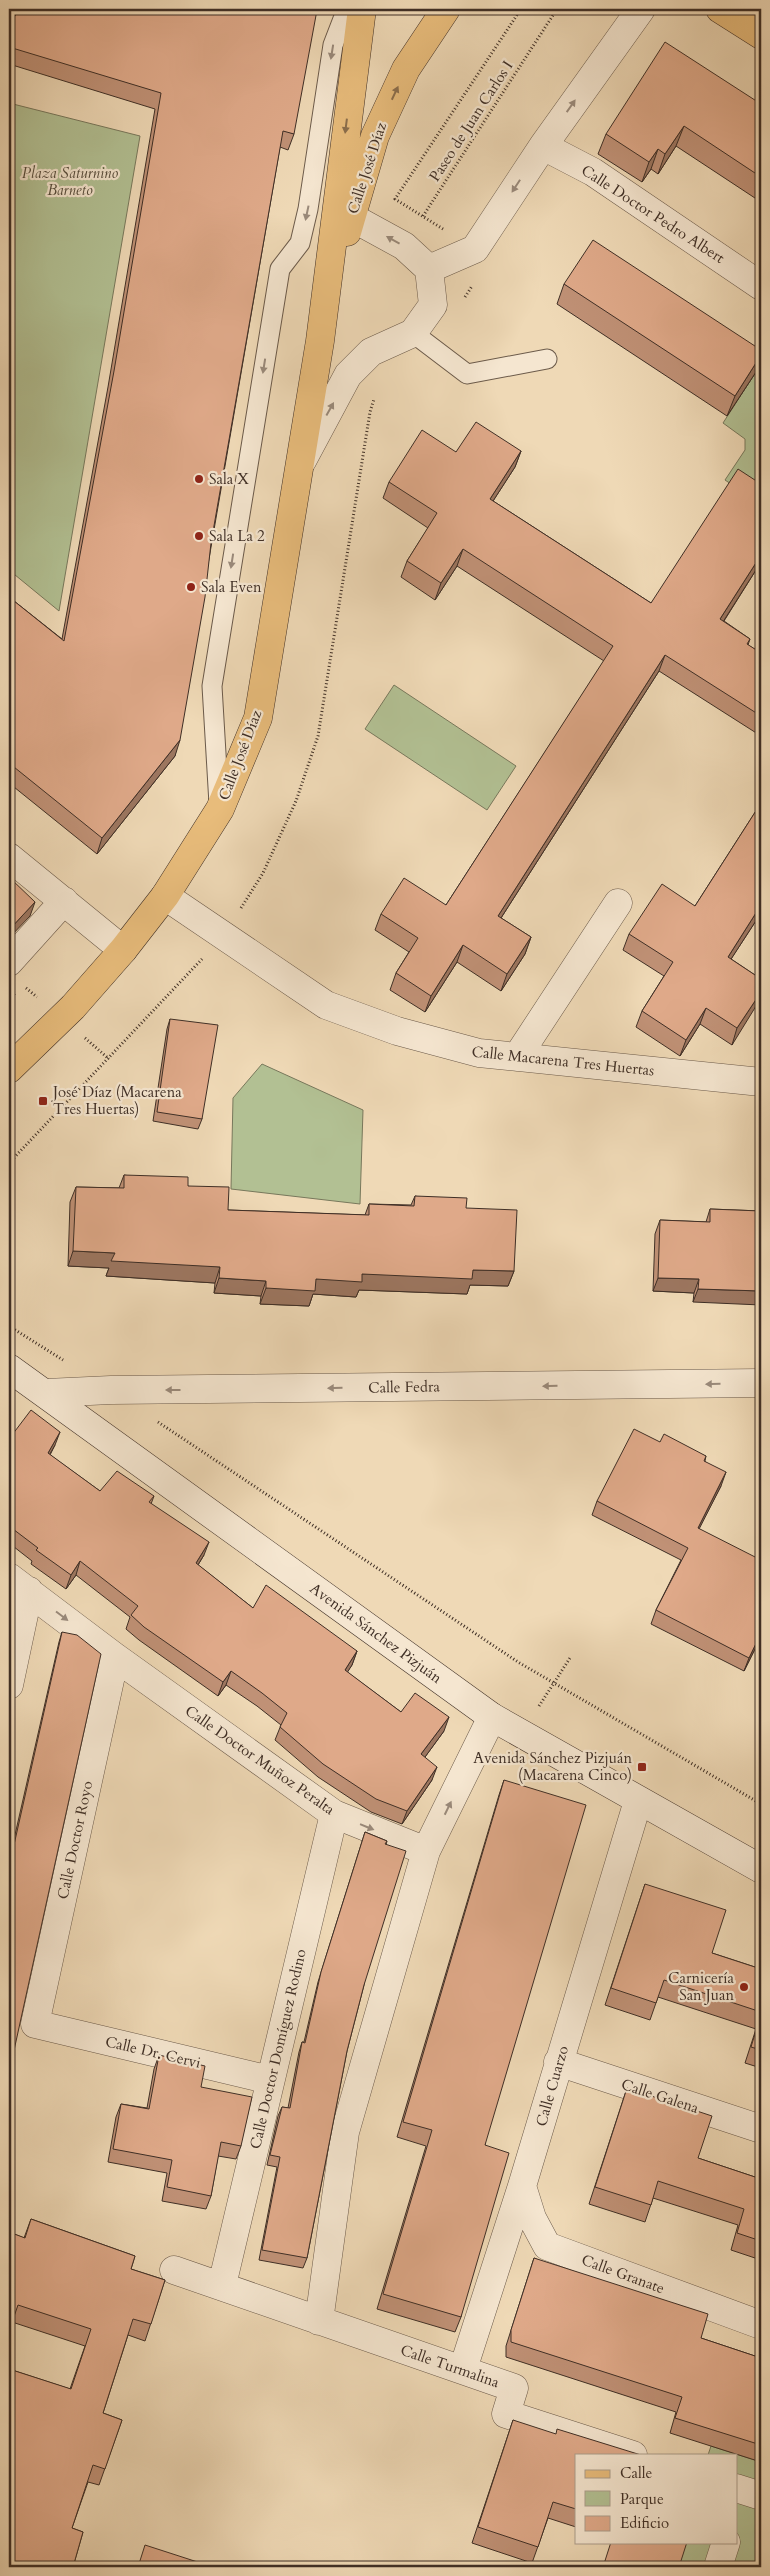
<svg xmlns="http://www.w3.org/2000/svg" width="770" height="2576" font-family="Cardo,serif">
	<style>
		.green { fill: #b2c093; stroke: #78785c }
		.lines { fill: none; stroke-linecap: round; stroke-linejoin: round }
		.lane-casing { stroke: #6b5a4a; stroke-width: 21 }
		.street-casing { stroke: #6b5a4a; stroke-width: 29 }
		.secondary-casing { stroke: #3f2f26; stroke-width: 29 }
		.primary-casing { stroke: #3f2f26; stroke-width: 29 }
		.path { stroke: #3f2f26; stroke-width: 3; stroke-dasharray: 1 2.5; stroke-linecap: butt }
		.lane { stroke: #f5e6d0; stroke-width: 19 }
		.street { stroke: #f5e6d0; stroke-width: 28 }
		.secondary { stroke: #f5e6d0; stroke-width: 28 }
		.primary { stroke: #e8bc7b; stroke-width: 28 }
		.wall { fill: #c09176; stroke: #3f2f26 }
		.shaded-wall { fill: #9c7660; stroke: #3f2f26 }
		.building { fill: #dfa989; stroke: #3f2f26 }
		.oneway { fill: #9a8a7b }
		.oneway2 { fill: #8b6e4c }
		.poi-dot { fill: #8f2418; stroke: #f5e6d0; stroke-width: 2 }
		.labels { text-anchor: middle; stroke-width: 4.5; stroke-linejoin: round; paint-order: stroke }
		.street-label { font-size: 15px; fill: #3f2f26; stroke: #f5e6d0 }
		.park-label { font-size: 15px; font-style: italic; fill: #564c3c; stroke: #f5e6d0 }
		.poi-label { font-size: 15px; fill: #3f2f26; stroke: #f5e6d0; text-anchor: start }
	</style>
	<rect width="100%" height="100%" fill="#efd9b6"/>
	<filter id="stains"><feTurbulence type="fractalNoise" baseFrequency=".004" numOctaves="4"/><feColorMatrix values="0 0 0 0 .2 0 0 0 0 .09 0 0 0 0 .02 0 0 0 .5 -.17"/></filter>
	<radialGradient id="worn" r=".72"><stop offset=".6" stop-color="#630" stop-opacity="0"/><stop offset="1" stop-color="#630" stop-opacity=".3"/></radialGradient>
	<!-- green -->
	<path class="green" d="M9 103 140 136 59 611 9 570Z
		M761 364V504L725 480 745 450V439L723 423Z
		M394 685 516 766 487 810 365 729Z
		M262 1064 363 1110 360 1204 231 1189 233 1098Z
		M711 2446 761 2462V2567H678L686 2542H736V2455H708Z"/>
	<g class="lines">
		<!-- lane casing -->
		<g class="lane-casing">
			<path id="lane" d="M413 333 467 374 547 359
				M219 804 212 686 280 269 300 243 308 209 333 45 343 19 352 9"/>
		</g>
		<!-- street casing -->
		<g class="street-casing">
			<path id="street" d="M543 146 593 172 761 286
				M429 269 475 249 543 146 641 9
				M302 461 348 375 371 352 413 333 433 305 429 269 404 246 351 217
				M9 857 123 950
				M165 896 326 1005 397 1031 479 1053 761 1082
				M9 962 64 901
				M517 1057 618 903
				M46 1393 111 1390 761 1383
				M9 1577 115 1657 334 1814 426 1851
				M115 1657 35 2024 270 2080
				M9 1685 29 1591
				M558 2062 761 2129
				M522 2186 532 2218 547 2246 761 2325
				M174 2270 514 2388 506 2414 633 2455
				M222 2285 334 1814
				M319 2321 345 2132 426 1851 492 1717
				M463 2369 522 2186 638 1801
				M736 2488 761 2496
				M718 2567 726 2542"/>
		</g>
		<!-- secondary casing -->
		<g class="secondary-casing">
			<path id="secondary" d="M9 1368 492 1717 761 1869"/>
		</g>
		<!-- primary casing -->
		<g class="primary-casing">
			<path id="primary" d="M720 9 761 35
				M347 232 375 136 406 69 446 9
				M9 1069 73 1007 123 950 165 896 220 809 258 718 320 341 362 9"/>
		</g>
		<!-- path -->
		<path class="path" d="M423 216 557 9
			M443 229 395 199 521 9
			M465 297 472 286
			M241 908 263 873 296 801 318 736 370 412 374 399
			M26 988 37 997
			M9 999 15 993
			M85 1038 109 1059
			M9 1163 202 959
			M9 1326 63 1360
			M158 1422 518 1662 761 1804
			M539 1706 570 1658"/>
		<!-- lane -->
		<use href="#lane" class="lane"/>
		<!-- street -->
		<use href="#street" class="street"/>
		<!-- secondary -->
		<use href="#secondary" class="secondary"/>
		<!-- primary -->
		<use href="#primary" class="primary"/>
	</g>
	<!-- wall -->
	<path class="wall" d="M9 23 294 134 288 150 280 147 175 756 97 854 9 783V597L62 639 108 387 155 109 9 64Z
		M761 104V202L676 146 658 174 651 169 642 182 598 154 606 134Z
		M564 284 756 372 727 416 557 304Z
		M521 451 515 467 493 501 651 603 761 484V562L724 621 750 639 748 645 761 653V736L659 671 501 918 531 937 525 954 501 991 457 962 425 1012 390 990 396 973 409 952 375 930 381 914 446 905 604 661 457 566 435 600 401 577 407 561 428 528 383 498 389 482 456 452Z
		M761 803V913L731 959 761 979 732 1045 700 1024 680 1056 636 1027 642 1011 664 976 623 950 629 934 695 906Z
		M170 1019 202 1119 198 1129 153 1121 167 1029Z
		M124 1175 188 1186 228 1210 365 1215 369 1204 411 1205 415 1196 466 1208 514 1271 508 1286 470 1285 467 1294 359 1290 356 1297 313 1294 309 1306 260 1304 261 1296 214 1293 215 1283 106 1276 109 1268 68 1266 70 1202 76 1187 119 1188Z
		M710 1209 761 1211 693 1302 694 1293 653 1291 655 1234 660 1220 706 1222Z
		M9 1439 55 1445 50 1455 100 1491 154 1496 151 1504 204 1555 198 1565 253 1608 357 1651 352 1665 347 1672 401 1712 444 1731 425 1757 432 1780 402 1824 371 1812 318 1777 275 1740 281 1725 257 1706 226 1685 218 1696 139 1640 126 1629 130 1617 76 1575 66 1589 31 1564 32 1561 9 1543Z
		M660 1442 706 1456 705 1461 721 1486 699 1528 761 1637 744 1671 651 1624 656 1610 681 1560 592 1515 597 1501Z
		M62 1632 13 2055 9 2065V1861L59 1642Z
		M504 1780 485 2145 461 2317 455 2332 377 2309 426 2146 397 2137 499 1795Z
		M365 1832 387 1841 386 1845 364 1985 347 2051 307 2258 303 2268 259 2260 277 2167 267 2165 278 2116 282 2107 288 2108 299 2052 302 2042H304L318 1982Z
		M645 1884 712 1953 761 1969V2068L745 2063 756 2029 658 1997 650 2020 605 2005Z
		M159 2055 201 2087 241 2146 236 2159 218 2156 211 2196 206 2209 162 2201 167 2173 108 2162 116 2117 121 2104 147 2108 154 2069Z
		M627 2088 698 2158 761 2179V2260L731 2250 738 2225 653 2198 645 2222 589 2204Z
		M31 2219 135 2256 131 2269 165 2280 145 2341 128 2335 103 2413 122 2420 99 2485 88 2482 72 2528 83 2532 73 2567H9V2369L70 2389 85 2346 12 2322 9 2333V2232L24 2238Z
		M534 2258 701 2338 761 2358V2462L670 2433 676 2412 506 2357V2346Z
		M513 2420 576 2455V2527L548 2518 532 2563 472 2543Z"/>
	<!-- shaded-wall -->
	<path class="shaded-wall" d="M684 126 676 146 658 174 665 154Z
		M658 149 651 169 642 182 649 162Z
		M761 355V358L756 372 727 416 735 396Z
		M521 451 515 467 484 515 490 499Z
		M463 549 457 566 435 600 441 583Z
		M761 555V562L714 636 720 619Z
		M665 655 659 671 492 932 498 916Z
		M180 740 175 756 97 854 102 838Z
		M35 902 30 916 9 938V930Z
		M761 905V913L722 973 728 957Z
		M531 937 525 954 501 991 507 974Z
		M463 945 457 962 425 1012 431 996Z
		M761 992V998L732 1045 737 1028Z
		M706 1008 700 1024 680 1056 686 1040Z
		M73 1251 115 1253 220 1267 215 1283 106 1276 109 1268 68 1266Z
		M473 1270 514 1271 508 1286 470 1285 467 1294 359 1290 356 1297 313 1294 309 1306 260 1304 266 1288 316 1279 362 1274Z
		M219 1278 266 1281 261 1296 214 1293Z
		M658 1278 699 1279 694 1293 653 1291Z
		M698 1289 761 1291V1305L693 1302Z
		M60 1432 55 1445 43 1466 48 1453Z
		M726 1472 721 1486 693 1541 698 1528Z
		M209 1542 204 1555 191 1576 196 1563Z
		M80 1561 76 1575 66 1589 71 1575Z
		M761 1633V1637L744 1671 749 1658Z
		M357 1651 352 1665 340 1684 345 1670Z
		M231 1671 226 1685 218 1696 223 1682Z
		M449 1717 444 1731 417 1768 421 1754Z
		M437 1767 432 1780 402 1824 407 1811Z"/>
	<!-- building -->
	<path class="building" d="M21 9H314L317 10 294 134 283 131 211 543 205 597 180 740 102 838 9 763V597L64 641 114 371 161 93 9 47V23Z
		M665 42 761 104V177L684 126 665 154 658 149 649 162 606 134Z
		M593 240 761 350V355L735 396 564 284Z
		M476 422 521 451 490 499 651 603 738 469 761 484V555L720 619 750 639 747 644 761 653V716L665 655 498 916 531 937 507 974 463 945 431 996 396 973 418 938 381 914 404 878 446 905 613 646 463 549 441 583 407 561 437 513 389 482 422 430 456 452Z
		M761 803V905L728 957 761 979V992L737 1028 706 1008 686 1040 642 1011 673 962 629 934 662 884 695 906Z
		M9 877 35 902 9 930Z
		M170 1019 218 1025 202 1119 157 1112Z
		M124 1175 188 1177V1186L229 1187 228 1210 369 1215V1204L414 1206 415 1196 467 1198 466 1208 517 1210 514 1271 473 1270 472 1279 362 1274V1282L316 1279 315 1291 266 1288V1281L219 1278 220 1267 111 1261 115 1253 73 1251 76 1187 124 1188Z
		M710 1209 761 1211V1291L698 1289 699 1279 658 1278 660 1220 710 1222Z
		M31 1410 60 1432 48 1453 100 1491 117 1471 154 1496 149 1502 209 1542 196 1563 253 1608 266 1585 357 1651 345 1670 401 1712 415 1693 449 1717 421 1754 437 1767 407 1811 376 1799 323 1764 280 1727 287 1713 262 1693 231 1671 223 1682 144 1627 131 1615 138 1606 80 1561 71 1575 36 1550 38 1548 9 1526V1439Z
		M634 1429 660 1442 664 1434 706 1456 704 1461 726 1472 698 1528 761 1560V1633L749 1658 656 1610 688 1548 597 1501Z
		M62 1632 77 1635 101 1654 13 2055 9 2054V1867Z
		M504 1780 586 1805 485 2145 509 2153 461 2317 383 2294 432 2130 403 2122Z
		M365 1832 387 1841 385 1844 406 1851 364 1985 347 2051 307 2258 262 2250 280 2157 270 2155 282 2107 290 2108 302 2042 305 2043 321 1972Z
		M645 1884 726 1910 712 1953 761 1969V2012L664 1980 656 2003 611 1988Z
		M761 2014V2050L751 2047Z
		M159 2055 205 2066 201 2087 252 2097 241 2146 221 2142 211 2196 167 2187 172 2160 113 2149 121 2104 149 2109Z
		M627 2088 712 2116 698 2158 761 2179V2241L737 2233 744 2209 658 2181 651 2205 595 2187Z
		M31 2219 135 2256 131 2269 165 2280 151 2324 133 2319 103 2413 122 2420 105 2469 93 2465 72 2528 83 2532 73 2567H9V2369L71 2389 91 2329 18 2305 9 2331V2232L25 2238Z
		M534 2258 708 2314 701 2338 761 2358V2445L675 2418 682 2397 511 2342V2330Z
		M513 2420 556 2434 557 2429 641 2455H576V2509L553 2502 538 2547 478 2527Z
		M611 2542H687L679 2567H603Z
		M145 2545 213 2567H138Z"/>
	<!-- one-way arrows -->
	<defs><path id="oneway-solid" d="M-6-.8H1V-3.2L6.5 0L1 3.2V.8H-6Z" transform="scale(1.25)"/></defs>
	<g class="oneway">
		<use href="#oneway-solid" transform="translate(332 52) rotate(99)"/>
		<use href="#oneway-solid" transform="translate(571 106) rotate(-55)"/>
		<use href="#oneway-solid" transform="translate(516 186) rotate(123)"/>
		<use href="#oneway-solid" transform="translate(307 213) rotate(102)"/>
		<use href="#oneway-solid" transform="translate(393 240) rotate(-151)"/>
		<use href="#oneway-solid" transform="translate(264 366) rotate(99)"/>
		<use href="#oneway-solid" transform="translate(330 409) rotate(-61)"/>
		<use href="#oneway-solid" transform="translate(232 561) rotate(99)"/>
		<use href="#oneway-solid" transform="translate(713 1384) rotate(179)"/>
		<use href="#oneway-solid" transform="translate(550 1386) rotate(179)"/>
		<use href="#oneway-solid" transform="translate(335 1388) rotate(179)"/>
		<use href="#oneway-solid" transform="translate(173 1390) rotate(180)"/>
		<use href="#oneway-solid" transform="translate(62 1616) rotate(37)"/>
		<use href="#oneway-solid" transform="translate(448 1808) rotate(-64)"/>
		<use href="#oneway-solid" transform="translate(367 1827) rotate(22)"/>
	</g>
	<g class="oneway2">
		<use href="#oneway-solid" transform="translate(395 93) rotate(-65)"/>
		<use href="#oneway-solid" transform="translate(346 126) rotate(97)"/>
	</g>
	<!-- markers -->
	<g class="poi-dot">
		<circle cx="199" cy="479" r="5"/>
		<circle cx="199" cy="536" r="5"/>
		<circle cx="191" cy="587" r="5"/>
		<rect x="38" y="1096" width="10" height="10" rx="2.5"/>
		<rect x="637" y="1762" width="10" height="10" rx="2.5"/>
		<circle cx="744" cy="1987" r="5"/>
	</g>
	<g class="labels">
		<!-- street labels -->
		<g class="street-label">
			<text transform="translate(471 121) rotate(-57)" y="5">Paseo de Juan Carlos I</text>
			<text transform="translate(367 168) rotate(-72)" y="5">Calle José Díaz</text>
			<text transform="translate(653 214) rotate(33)" y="5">Calle Doctor Pedro Albert</text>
			<text transform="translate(240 755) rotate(-69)" y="5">Calle José Díaz</text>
			<text transform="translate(563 1061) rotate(6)" y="5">Calle Macarena Tres Huertas</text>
			<text transform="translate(404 1387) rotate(-1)" y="5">Calle Fedra</text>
			<text transform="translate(376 1633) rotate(36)" y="5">Avenida Sánchez Pizjuán</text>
			<text transform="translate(260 1760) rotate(35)" y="5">Calle Doctor Muñoz Peralta</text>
			<text transform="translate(75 1840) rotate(-78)" y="5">Calle Doctor Royo</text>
			<text transform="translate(278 2049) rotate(-77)" y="5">Calle Doctor Domíguez Rodino</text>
			<text transform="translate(153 2052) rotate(13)" y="5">Calle Dr. Cervi</text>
			<text transform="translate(552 2086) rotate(-74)" y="5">Calle Cuarzo</text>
			<text transform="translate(660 2096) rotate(18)" y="5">Calle Galena</text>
			<text transform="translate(623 2274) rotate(20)" y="5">Calle Granate</text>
			<text transform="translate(450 2366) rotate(19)" y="5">Calle Turmalina</text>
		</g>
		<!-- park labels -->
		<g class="park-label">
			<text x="70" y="178">Plaza Saturnino<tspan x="70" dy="17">Barneto</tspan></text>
		</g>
		<!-- poi labels -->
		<g class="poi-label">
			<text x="209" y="484">Sala X</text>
			<text x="209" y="541">Sala La 2</text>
			<text x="201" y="592">Sala Even</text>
			<text x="53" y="1097">José Díaz (Macarena<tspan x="53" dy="17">Tres Huertas)</tspan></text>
			<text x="632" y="1763" text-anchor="end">Avenida Sánchez Pizjuán<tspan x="632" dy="17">(Macarena Cinco)</tspan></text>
			<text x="734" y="1983" text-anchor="end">Carnicería<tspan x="734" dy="17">San Juan</tspan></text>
		</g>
	</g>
	<!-- margin -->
	<rect width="770" height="2576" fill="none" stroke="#efd9b6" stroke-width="30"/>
	<rect x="10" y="10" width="750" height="2556" fill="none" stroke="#3f2f26" stroke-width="2.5"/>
	<rect x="15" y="15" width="740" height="2546" fill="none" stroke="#3f2f26"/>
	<!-- legend -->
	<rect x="575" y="2454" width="162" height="90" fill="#f5e6d0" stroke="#ac9d8c"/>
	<rect x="585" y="2470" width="25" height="8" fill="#e8bc7b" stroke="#ac9d8c"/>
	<text x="620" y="2478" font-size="15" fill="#3f2f26">Calle</text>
	<rect x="585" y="2491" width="25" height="15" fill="#b2c093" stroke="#ac9d8c"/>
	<text x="620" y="2504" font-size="15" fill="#3f2f26">Parque</text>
	<rect x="585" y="2516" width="25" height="15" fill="#dfa989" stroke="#ac9d8c"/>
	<text x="620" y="2528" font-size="15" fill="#3f2f26">Edificio</text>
	<rect width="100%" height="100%" filter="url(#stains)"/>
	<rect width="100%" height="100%" fill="url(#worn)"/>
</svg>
